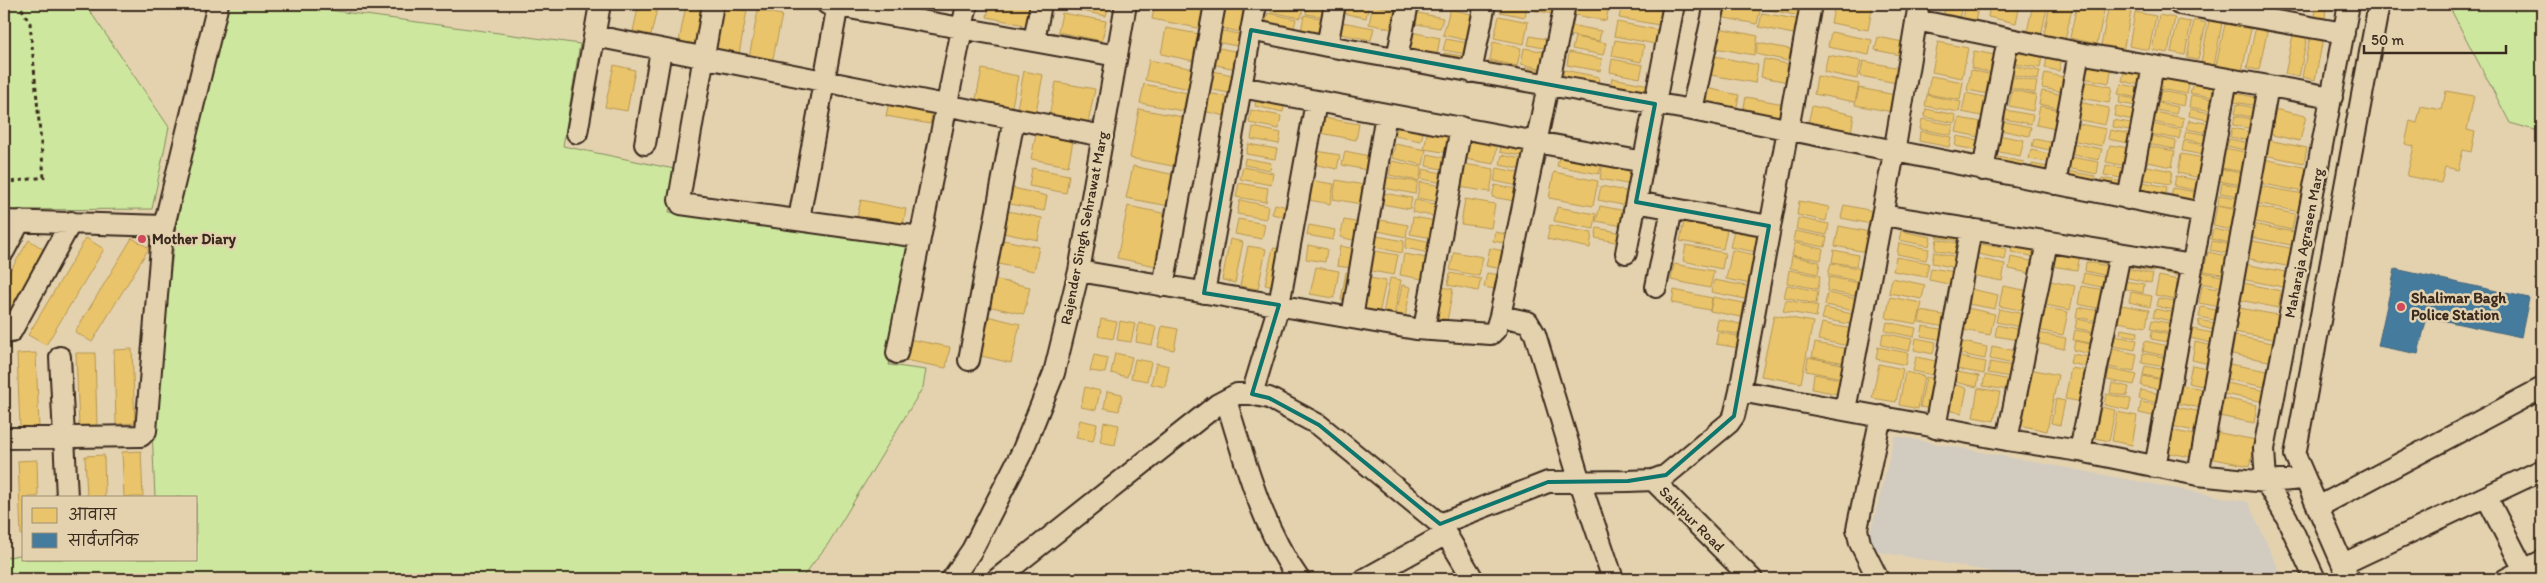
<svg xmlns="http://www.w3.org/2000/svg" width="2546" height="583" font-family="Itim,'Playpen Sans Deva',sans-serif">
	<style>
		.built { fill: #d1cbc0 }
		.green { fill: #cde89e; stroke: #84895e }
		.homes { fill: #e9c46a; stroke: #b59653 }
		.public { fill: #457b9d; stroke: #426377 }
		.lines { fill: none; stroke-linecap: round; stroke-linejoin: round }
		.minor-casing { stroke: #3b2a1e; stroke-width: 24 }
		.path { stroke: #3b2a1e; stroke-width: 3; stroke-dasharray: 4 4; stroke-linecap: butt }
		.minor { stroke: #e4d2af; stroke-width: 20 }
		.marked { fill: none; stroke: #0f766e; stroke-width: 4; stroke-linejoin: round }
		.poi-dot { fill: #d1495b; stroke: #e4d2af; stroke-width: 2 }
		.labels { text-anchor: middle; stroke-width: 5; stroke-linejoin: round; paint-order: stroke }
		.street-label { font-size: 15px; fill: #3b2a1e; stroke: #e4d2af }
		.poi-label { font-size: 15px; font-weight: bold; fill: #3b2a1e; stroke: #e4d2af; text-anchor: start }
	</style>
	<rect width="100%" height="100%" fill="#e4d2af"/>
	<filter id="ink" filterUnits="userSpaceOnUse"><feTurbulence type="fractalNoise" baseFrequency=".02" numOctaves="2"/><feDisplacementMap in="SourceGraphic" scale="10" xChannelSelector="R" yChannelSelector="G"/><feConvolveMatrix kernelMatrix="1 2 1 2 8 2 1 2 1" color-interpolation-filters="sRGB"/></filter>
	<g filter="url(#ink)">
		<!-- built -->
		<path class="built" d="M1895 436 2248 502 2283 579H2034L1880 552 1868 542Z"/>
		<!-- green -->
		<path class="green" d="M4 4H85L169 127 152 209 4 210Z
			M225 4H284L580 44 563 146 679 170 669 212 910 242 889 365 926 370 923 387 828 544 801 579H4V558L24 554V559H196V497H155L152 429 176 227Z
			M2448 4H2542V132L2510 123Z"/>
		<!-- homes -->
		<path class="homes" d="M639 4H658L651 35 633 31Z
			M990 4H1034L1029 26 987 17Z
			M1063 4H1109L1106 16 1062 7Z
			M1155 4H1168L1206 11 1203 29 1152 19Z
			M1273 4H1304L1301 18 1271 12Z
			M1308 4H1328L1325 17 1306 14Z
			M1339 4H1369L1366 18 1337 12Z
			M1380 4H1398V7Z
			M1431 4H1449V7Z
			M1451 4H1482L1481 10Z
			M1502 4 1527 6 1525 17 1500 12Z
			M1533 4H1561L1559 15 1532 10Z
			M1572 4 1609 6 1606 21 1570 14Z
			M1622 4 1662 10 1659 25 1619 18Z
			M1723 4 1760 11 1757 24 1714 16Z
			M1733 4H1758L1757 8Z
			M1766 4H1808L1805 17 1765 9Z
			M1835 4H1873L1868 30 1831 23Z
			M1946 4H1962L1959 20 1943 17Z
			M1965 4H1979L1975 22 1962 19Z
			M1990 4H2020L2016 23 1988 17Z
			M2033 4H2048L2041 35 2027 32Z
			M2050 4H2073L2065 40 2044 35Z
			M2077 4 2105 6 2097 44 2070 38Z
			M2109 4 2132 7 2123 51 2101 46Z
			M2263 4H2287L2284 17 2262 12Z
			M2316 4H2326L2325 19 2315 18Z
			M686 5 709 10 701 51 678 47Z
			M1220 5 1249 11 1245 33 1216 27Z
			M1373 5 1402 11 1397 30 1369 24Z
			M722 6 747 11 739 54 714 49Z
			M1450 9 1480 16 1474 42 1443 35Z
			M758 10 782 15 772 63 749 58Z
			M1413 12 1443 18 1440 28 1410 23Z
			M2135 12 2156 16 2149 50 2129 46Z
			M1062 13 1106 21 1102 41 1058 32Z
			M1268 13 1296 19 1293 32 1265 27Z
			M1762 13 1801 20 1798 35 1759 27Z
			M1304 15 1324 19 1320 41 1300 37Z
			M2159 15 2175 18 2168 53 2152 50Z
			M1499 16 1528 22 1524 44 1494 38Z
			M2178 20 2191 22 2185 55 2171 52Z
			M2194 20 2206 23 2198 60 2187 58Z
			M2209 20 2222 23 2214 66 2201 63Z
			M1342 22 1374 28 1371 40 1340 34Z
			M1617 22 1658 30 1655 44 1614 36Z
			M2225 24 2251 29 2242 71 2216 66Z
			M1570 25 1601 31 1599 41 1568 35Z
			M2256 26 2268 28 2259 70 2247 68Z
			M1166 28 1204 35 1199 62 1161 54Z
			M1719 28 1758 36 1754 55 1715 48Z
			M1218 30 1249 36 1247 48 1216 42Z
			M1411 32 1440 38 1436 60 1406 54Z
			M1831 32 1872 40 1869 55 1828 47Z
			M2293 35 2307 38 2299 77 2285 74Z
			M1530 36 1556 41 1554 50 1528 45Z
			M1575 37 1606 43 1603 55 1572 49Z
			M1878 37 1908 43 1905 56 1875 50Z
			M2310 37 2323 39 2315 80 2302 77Z
			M1446 39 1473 44 1471 55 1443 50Z
			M1615 40 1644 45 1641 62 1612 56Z
			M1493 42 1521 48 1517 66 1490 60Z
			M1938 42 1968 48 1962 78 1932 72Z
			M1758 43 1795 50 1793 62 1756 54Z
			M1214 47 1244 53 1241 70 1211 64Z
			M1524 48 1552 53 1549 70 1521 64Z
			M1974 51 1995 55 1992 73 1971 68Z
			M1569 52 1602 59 1600 71 1567 65Z
			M1444 53 1469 57 1467 67 1442 63Z
			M2017 53 2042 57 2040 68 2015 64Z
			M1828 55 1861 61 1857 79 1824 72Z
			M1715 56 1758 65 1755 83 1711 75Z
			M2047 58 2061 60 2059 71 2045 68Z
			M1612 59 1643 65 1640 78 1610 72Z
			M1764 59 1798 66 1794 83 1761 77Z
			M1149 60 1194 69 1190 89 1145 80Z
			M1488 61 1518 67 1516 77 1486 72Z
			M1863 61 1905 69 1902 84 1860 76Z
			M614 65 635 70 627 111 605 107Z
			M2010 65 2040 71 2038 80 2008 74Z
			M2086 65 2111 70 2109 83 2083 78Z
			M1526 67 1548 71 1546 81 1524 77Z
			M982 69 1018 76 1011 111 975 104Z
			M1564 70 1599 77 1597 91 1561 84Z
			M1971 70 1997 76 1994 95 1967 90Z
			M1024 71 1043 75 1035 117 1016 114Z
			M1213 71 1242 77 1238 95 1209 89Z
			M2124 72 2142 75 2140 85 2122 81Z
			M2045 73 2072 79 2069 93 2042 88Z
			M1817 76 1859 84 1855 102 1814 94Z
			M1931 76 1963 82 1960 100 1927 94Z
			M2008 76 2037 82 2035 93 2006 87Z
			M1612 78 1655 86 1652 100 1609 92Z
			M2162 78 2189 83 2187 94 2160 89Z
			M2084 81 2112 87 2109 103 2080 98Z
			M1056 82 1095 89 1087 128 1048 121Z
			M2193 83 2218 88 2216 98 2190 93Z
			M1144 84 1187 93 1183 111 1140 103Z
			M2121 84 2146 89 2144 99 2118 94Z
			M1706 88 1739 95 1736 112 1702 105Z
			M1859 88 1901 96 1898 113 1855 105Z
			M2012 90 2036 95 2033 111 2009 106Z
			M2042 91 2065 95 2063 109 2039 104Z
			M2161 91 2186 96 2184 106 2159 101Z
			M2446 91 2474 96 2467 130 2475 132 2471 152 2463 150 2458 170 2445 167 2441 183 2407 176 2414 146 2405 144 2410 121 2417 123 2421 106 2442 110Z
			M1208 93 1233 98 1230 117 1203 111Z
			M1966 93 1994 99 1991 118 1962 112Z
			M2235 93 2258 98 2257 106 2234 102Z
			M1927 95 1961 102 1959 112 1925 106Z
			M2191 95 2216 100 2213 111 2189 107Z
			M890 96 934 105 930 124 886 116Z
			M2120 96 2142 100 2141 107 2119 103Z
			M1257 97 1285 102 1283 112 1255 106Z
			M1746 97 1789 105 1786 120 1743 111Z
			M2078 102 2109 108 2105 125 2075 119Z
			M2158 103 2178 107 2176 114 2156 110Z
			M2237 104 2259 109 2257 118 2235 114Z
			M1812 106 1854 115 1851 132 1808 124Z
			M2040 106 2065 111 2061 130 2036 125Z
			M2116 106 2141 111 2138 121 2114 116Z
			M1139 109 1188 118 1178 167 1130 158Z
			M1926 109 1956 115 1955 123 1924 117Z
			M2190 109 2210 113 2208 120 2189 116Z
			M2274 109 2306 116 2300 141 2268 134Z
			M1251 110 1281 116 1279 129 1249 123Z
			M2005 110 2033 115 2031 124 2004 119Z
			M2155 112 2184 118 2182 128 2153 122Z
			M2235 116 2259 120 2257 130 2233 125Z
			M1324 118 1359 124 1356 140 1321 133Z
			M1959 118 1987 123 1984 138 1956 132Z
			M1922 119 1953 125 1951 135 1920 129Z
			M2113 120 2131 123 2130 130 2112 127Z
			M2189 120 2216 125 2214 134 2187 129Z
			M2002 121 2031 127 2029 136 2000 130Z
			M2074 123 2106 129 2102 146 2071 140Z
			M1398 124 1424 129 1421 141 1395 136Z
			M2152 124 2181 130 2179 139 2150 134Z
			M1253 127 1281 133 1279 144 1251 139Z
			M2232 128 2252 132 2250 141 2230 137Z
			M1428 129 1453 134 1449 153 1424 149Z
			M2110 130 2131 134 2129 143 2108 139Z
			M1920 131 1951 137 1949 147 1919 141Z
			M2186 131 2214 136 2212 145 2184 139Z
			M1036 134 1073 141 1068 166 1031 159Z
			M1998 135 2024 140 2020 156 1994 151Z
			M2148 135 2176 141 2175 149 2147 144Z
			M1957 136 1983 141 1981 151 1955 146Z
			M1469 137 1498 142 1494 164 1465 159Z
			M2034 139 2060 144 2058 152 2032 146Z
			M2229 139 2254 144 2253 152 2227 146Z
			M2268 140 2307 148 2304 163 2264 155Z
			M1502 141 1534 148 1532 158 1500 152Z
			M2184 141 2211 147 2209 156 2182 151Z
			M2072 143 2102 149 2099 160 2069 154Z
			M1248 144 1277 149 1275 159 1246 154Z
			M1395 144 1426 150 1423 165 1392 158Z
			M2110 145 2135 149 2131 167 2106 162Z
			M2146 146 2175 151 2172 167 2143 161Z
			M2225 148 2254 154 2250 173 2221 168Z
			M1311 150 1340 155 1337 169 1308 163Z
			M2031 150 2049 154 2048 162 2029 159Z
			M1345 151 1379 158 1376 172 1342 165Z
			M1955 151 1980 156 1978 165 1953 160Z
			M1560 153 1602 162 1599 174 1557 166Z
			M1428 154 1455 160 1453 171 1426 166Z
			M2181 154 2204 158 2200 178 2178 173Z
			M1502 155 1531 161 1529 171 1500 165Z
			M1993 156 2024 162 2021 172 1991 166Z
			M1604 157 1641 165 1637 186 1600 179Z
			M2070 157 2099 162 2097 174 2067 168Z
			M1245 158 1271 163 1270 170 1244 165Z
			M2264 159 2308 168 2304 192 2259 183Z
			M1392 161 1422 167 1419 181 1389 175Z
			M1464 164 1494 169 1490 192 1460 187Z
			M2032 164 2053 168 2051 176 2030 172Z
			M2106 165 2129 169 2127 179 2104 175Z
			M2142 165 2172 171 2170 184 2140 179Z
			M1133 166 1175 175 1169 206 1126 198Z
			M1243 167 1273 173 1271 185 1240 179Z
			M1032 168 1069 175 1066 193 1029 186Z
			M1497 168 1526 174 1523 187 1494 181Z
			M1423 169 1451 175 1450 184 1421 179Z
			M2222 169 2249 175 2247 186 2219 181Z
			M2067 171 2095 176 2093 189 2064 184Z
			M1554 172 1598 181 1593 206 1549 198Z
			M2176 176 2201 181 2199 191 2174 186Z
			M1386 177 1418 182 1415 194 1384 188Z
			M2102 178 2128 183 2126 193 2099 188Z
			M1308 180 1334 184 1330 204 1304 199Z
			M1336 180 1364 185 1361 204 1333 199Z
			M2138 181 2167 187 2164 201 2135 196Z
			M1420 182 1448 187 1445 203 1417 198Z
			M1239 183 1268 188 1266 202 1236 197Z
			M2222 183 2246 188 2244 197 2220 193Z
			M1495 185 1522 190 1520 202 1492 197Z
			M1601 186 1635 193 1632 207 1598 200Z
			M2259 186 2304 194 2300 212 2256 203Z
			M1009 187 1047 196 1044 211 1006 203Z
			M2173 188 2202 193 2199 207 2170 201Z
			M1384 193 1412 198 1410 209 1382 204Z
			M2219 195 2244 199 2242 209 2218 205Z
			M1465 199 1495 204 1491 228 1461 224Z
			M861 200 906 209 903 226 857 217Z
			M1240 200 1268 206 1266 219 1237 214Z
			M1415 200 1445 206 1443 218 1412 212Z
			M1799 201 1829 207 1826 221 1797 215Z
			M1275 204 1291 208 1288 218 1272 214Z
			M1844 205 1878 212 1876 225 1841 218Z
			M1128 206 1167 214 1156 266 1117 258Z
			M1600 206 1631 212 1628 227 1596 221Z
			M2217 206 2243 211 2239 232 2213 226Z
			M2255 206 2295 214 2292 230 2252 221Z
			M1557 207 1596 214 1594 229 1554 221Z
			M1003 210 1042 218 1038 240 998 232Z
			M1413 217 1442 222 1438 239 1410 234Z
			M1798 218 1829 224 1827 235 1796 229Z
			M1238 219 1265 224 1262 239 1235 234Z
			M1344 220 1361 223 1357 241 1340 237Z
			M1381 220 1408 225 1406 237 1378 231Z
			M1684 222 1727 230 1723 249 1680 241Z
			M2252 224 2299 233 2296 246 2250 237Z
			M1309 225 1335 230 1333 240 1307 235Z
			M1550 225 1592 233 1590 248 1547 239Z
			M1938 225 1966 230 1964 242 1936 237Z
			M1839 226 1875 233 1871 253 1835 246Z
			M1597 228 1628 234 1626 244 1595 238Z
			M2213 229 2238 234 2237 244 2211 239Z
			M1734 230 1764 236 1761 253 1730 247Z
			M1795 231 1827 237 1825 247 1793 241Z
			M1901 231 1931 237 1929 246 1899 240Z
			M1495 232 1516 236 1514 245 1493 241Z
			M1377 236 1404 241 1402 253 1375 247Z
			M1407 237 1437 243 1434 254 1405 248Z
			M86 238 104 249 46 345 28 335Z
			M132 238 149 248 92 342 75 332Z
			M2014 238 2044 244 2041 258 2011 252Z
			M998 239 1039 247 1034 271 993 263Z
			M1230 239 1243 242 1235 283 1222 280Z
			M1937 239 1962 244 1960 255 1935 250Z
			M29 240 48 252 4 324V281Z
			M2248 240 2295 249 2291 267 2245 258Z
			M2212 241 2233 245 2232 254 2210 250Z
			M1795 243 1823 249 1821 260 1792 255Z
			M1899 243 1929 249 1926 260 1897 254Z
			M1976 243 2007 249 2005 260 1974 253Z
			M1308 245 1327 249 1325 262 1306 259Z
			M1686 245 1725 253 1722 269 1683 261Z
			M2055 245 2081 250 2077 270 2051 266Z
			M1248 246 1266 249 1258 289 1240 286Z
			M1340 246 1355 249 1352 268 1337 266Z
			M1273 248 1281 249 1274 287 1265 285Z
			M1490 248 1512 253 1508 270 1486 266Z
			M1370 250 1398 255 1394 275 1366 270Z
			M1732 250 1761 256 1756 285 1726 279Z
			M1834 250 1858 255 1856 266 1832 262Z
			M2088 250 2114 255 2113 265 2086 260Z
			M1454 252 1483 257 1479 276 1450 270Z
			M1934 252 1958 257 1956 268 1932 263Z
			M2208 252 2231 257 2227 275 2204 271Z
			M1404 254 1433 259 1428 280 1400 275Z
			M2127 255 2156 261 2154 272 2125 266Z
			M1792 256 1820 262 1818 274 1790 268Z
			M1896 257 1929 263 1926 277 1893 271Z
			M2011 257 2041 263 2039 275 2009 269Z
			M1975 258 2005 264 2002 281 1971 275Z
			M2086 262 2114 267 2112 277 2085 271Z
			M1831 263 1868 270 1866 283 1828 275Z
			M1674 264 1714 271 1710 288 1671 280Z
			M2161 264 2184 268 2183 277 2160 272Z
			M2244 264 2286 272 2283 287 2241 279Z
			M1316 267 1339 271 1334 298 1310 294Z
			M1931 268 1961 273 1958 286 1929 280Z
			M2125 268 2153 274 2151 283 2124 277Z
			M1789 270 1820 276 1818 289 1787 283Z
			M1346 272 1354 274 1349 301 1341 300Z
			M2202 272 2230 278 2227 288 2200 283Z
			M1450 273 1481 279 1478 291 1448 285Z
			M1487 273 1507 276 1504 291 1484 287Z
			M2084 273 2108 278 2106 288 2082 283Z
			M2159 276 2178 280 2175 299 2155 295Z
			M1829 277 1863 284 1860 297 1827 291Z
			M1370 278 1386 281 1379 314 1364 310Z
			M1390 278 1401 280 1394 316 1383 314Z
			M1892 278 1925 285 1922 299 1889 293Z
			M993 279 1030 287 1024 314 987 306Z
			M1714 280 1757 288 1755 301 1711 292Z
			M2045 280 2075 286 2070 310 2041 304Z
			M2124 281 2144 284 2143 293 2122 288Z
			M2244 283 2281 291 2278 308 2240 300Z
			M1402 285 1411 287 1405 317 1396 316Z
			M1787 285 1818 291 1816 304 1784 297Z
			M1436 286 1453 289 1447 321 1430 317Z
			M2003 286 2029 291 2025 311 1999 306Z
			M2081 286 2105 290 2101 309 2078 304Z
			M2202 286 2228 291 2225 308 2199 303Z
			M1966 288 1998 295 1995 309 1963 303Z
			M1674 290 1712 298 1710 310 1672 303Z
			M2131 292 2152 296 2150 307 2129 302Z
			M1827 293 1863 300 1860 312 1825 305Z
			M1713 297 1754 305 1751 319 1710 311Z
			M1890 297 1922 303 1917 324 1886 318Z
			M2158 298 2180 302 2178 311 2156 306Z
			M1786 300 1818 306 1816 317 1783 311Z
			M2116 304 2149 310 2146 327 2112 321Z
			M2042 307 2068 312 2063 335 2037 330Z
			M2078 307 2100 311 2097 321 2076 317Z
			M2201 307 2221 311 2219 321 2199 317Z
			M1825 308 1857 315 1855 325 1822 319Z
			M1967 308 1995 314 1990 335 1963 330Z
			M2239 308 2278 315 2273 339 2234 332Z
			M1999 309 2028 315 2025 328 1996 322Z
			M2155 309 2177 313 2175 322 2153 317Z
			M1921 311 1953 317 1950 328 1919 322Z
			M1774 315 1813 322 1801 383 1761 376Z
			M987 316 1020 324 1011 363 977 355Z
			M1101 319 1117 322 1113 339 1098 336Z
			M1718 319 1749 326 1747 336 1716 330Z
			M2077 319 2097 323 2095 332 2075 328Z
			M2152 320 2180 325 2178 335 2150 329Z
			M2199 320 2219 324 2217 331 2198 326Z
			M1120 321 1135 324 1131 342 1117 340Z
			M1887 322 1916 328 1914 337 1885 331Z
			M1139 323 1156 327 1152 345 1136 342Z
			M1822 323 1857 330 1854 347 1818 340Z
			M1997 325 2027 331 2025 341 1995 336Z
			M1162 326 1178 329 1174 350 1158 347Z
			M1923 326 1951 331 1949 341 1921 336Z
			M2121 329 2138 332 2137 337 2120 334Z
			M2192 329 2218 334 2216 344 2190 338Z
			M2075 330 2092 333 2090 343 2073 340Z
			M2152 331 2174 336 2173 343 2151 339Z
			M1718 332 1747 338 1745 349 1716 344Z
			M1883 333 1912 339 1909 351 1881 345Z
			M2038 333 2066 338 2064 349 2036 343Z
			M2115 336 2137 340 2135 350 2113 346Z
			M2235 336 2278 344 2274 362 2232 354Z
			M903 338 950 347 946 368 899 359Z
			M1916 338 1936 342 1933 354 1914 350Z
			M1958 341 1987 347 1985 359 1956 353Z
			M2075 341 2101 346 2099 356 2073 350Z
			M2145 341 2173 347 2171 357 2143 351Z
			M2195 342 2218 347 2214 365 2192 360Z
			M1815 343 1854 350 1851 364 1812 357Z
			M1992 346 2021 352 2018 365 1990 359Z
			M1878 347 1908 353 1906 365 1876 359Z
			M132 349 135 423 116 424 114 350Z
			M2113 349 2137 354 2134 372 2109 367Z
			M36 353 39 427 20 428 17 354Z
			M76 353H95L97 426 79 427Z
			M1115 353 1132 357 1127 377 1111 373Z
			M2143 353 2173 359 2171 368 2142 363Z
			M2072 354 2090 357 2088 367 2070 363Z
			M1094 355 1108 358 1105 373 1090 371Z
			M1955 356 1986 362 1984 374 1952 368Z
			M1808 357 1851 366 1848 379 1806 371Z
			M1916 357 1946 363 1943 377 1913 371Z
			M1135 359 1151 362 1147 381 1131 378Z
			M1990 362 2018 367 2016 378 1988 373Z
			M1156 363 1169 366 1165 387 1151 384Z
			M1879 364 1903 369 1896 402 1872 398Z
			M2229 364 2268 371 2265 387 2226 379Z
			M2192 365 2212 369 2208 387 2188 383Z
			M2145 366 2165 370 2163 379 2143 375Z
			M2071 368 2095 372 2089 403 2065 399Z
			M2030 369 2058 375 2047 431 2019 425Z
			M2109 369 2137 375 2134 385 2107 380Z
			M1905 372 1924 376 1918 409 1899 405Z
			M1957 372 1979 376 1977 387 1955 382Z
			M1814 374 1846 380 1843 395 1812 389Z
			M1985 375 2015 381 2013 391 1983 386Z
			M2143 376 2166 381 2163 390 2141 386Z
			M1926 377 1943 380 1937 410 1920 407Z
			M2112 383 2129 387 2127 396 2110 393Z
			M2226 383 2267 391 2265 402 2224 394Z
			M1952 384 1967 388 1962 413 1947 410Z
			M2180 385 2209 390 2206 409 2176 403Z
			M1085 387 1100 391 1096 410 1081 407Z
			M1978 388 2000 392 1994 421 1973 417Z
			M2141 390 2160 394 2158 403 2139 399Z
			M1107 391 1122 394 1119 411 1104 408Z
			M2106 394 2131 399 2129 410 2104 405Z
			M2218 397 2257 405 2254 423 2214 415Z
			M2056 399 2065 401 2060 425 2051 423Z
			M2141 402 2164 406 2162 418 2139 413Z
			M2101 407 2115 410 2109 441 2095 438Z
			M2176 407 2207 413 2203 433 2172 426Z
			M2117 412 2137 416 2132 445 2112 441Z
			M1080 420 1097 424 1093 441 1076 438Z
			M1104 422 1119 425 1115 445 1100 442Z
			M2169 430 2201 436 2197 458 2164 452Z
			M2215 432 2256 440 2250 466 2209 458Z
			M141 451 143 497H124L122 452Z
			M104 455 105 497H87L85 456Z
			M37 460 38 497H24V535H21L18 461Z"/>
		<!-- public -->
		<path class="public" d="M2395 269 2529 298 2521 337 2427 317 2418 354 2378 346Z"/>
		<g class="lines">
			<!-- minor casing -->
			<g class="minor-casing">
				<path id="minor" d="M713 4 679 200 681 204 920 237
					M827 4 1117 56
					M1811 4 1740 391 2007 440 2080 451 2198 475 2266 482 2303 479
					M2179 4 2344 33
					M1916 20 2079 53 2332 97
					M1251 30 1327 46 1692 110 2202 213
					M595 36 1103 136
					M1034 41 1041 4
					M1327 46 1335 4
					M1397 58 1408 4
					M1471 72 1485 4
					M1241 87 1644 162
					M1692 110 1715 4
					M577 133 600 4
					M645 144 661 50
					M1983 170 2008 39
					M2055 184 2079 53
					M2128 199 2153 66
					M1636 202 1769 226
					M1882 215 2193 265
					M799 219 838 4
					M4 221 164 226
					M4 251 20 221
					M1626 253 1674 4
					M1079 271 1416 329 1491 334 1496 329 1500 316 1565 4
					M1163 286 1215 4
					M1656 287 1672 209
					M1204 293 1256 4
					M1500 316 1528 322 1535 334 1580 482 1613 579
					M1352 318 1386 114
					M1424 329 1461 127
					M11 332 71 222
					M897 353 967 4
					M60 357 67 497
					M969 360 1014 119
					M1252 394 1279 305 1316 102
					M1226 400C1245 461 1261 526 1299 579
					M1845 410 1894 153 1919 4
					M1935 428 1971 229
					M4 438 141 436 146 431 162 234 218 4
					M2007 440 2047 242
					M2080 451 2120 254
					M2155 467 2227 79
					M2198 475 2268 86
					M1653 480 1752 579
					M2487 498 2524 570
					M2318 507 2542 388
					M1440 524 1548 482 1628 481 1653 480 1666 475 1729 423 1734 416 1740 391
					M2343 564 2542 470
					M952 579 972 550 1022 452 1054 373 1079 271 1126 4
					M997 579 1218 404 1237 394H1251L1269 398 1319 425 1440 524 1473 579
					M1365 579 1446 534
					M1878 579 1860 543 1857 529 1881 416
					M2315 579 2287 518 2266 482 2264 449 2349 4
					M2349 579 2295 455 2379 4
					M2506 579 2542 561"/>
			</g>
			<!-- path -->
			<path class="path" d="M4 183 44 177 30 23 19 4"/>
			<!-- minor -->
			<use href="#minor" class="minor"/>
		</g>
	</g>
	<!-- marked area -->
	<path class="marked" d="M1251 30 1655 104 1636 202 1769 226 1734 416 1666 475 1628 481 1548 482 1440 524 1319 425 1269 398 1252 394 1279 305 1204 293Z"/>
	<!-- markers -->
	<g class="poi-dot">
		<circle cx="142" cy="239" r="5"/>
		<circle cx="2401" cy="307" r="5"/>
	</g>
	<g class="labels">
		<!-- street labels -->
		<g class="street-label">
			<text transform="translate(1084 228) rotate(-79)" y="5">Rajender Singh Sehrawat Marg</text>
			<text transform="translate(2304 243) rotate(-79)" y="5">Maharaja Agrasen Marg</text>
			<text transform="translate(1692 519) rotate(45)" y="5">Sahipur Road</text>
		</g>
		<!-- poi labels -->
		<g class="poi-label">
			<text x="152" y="244">Mother Diary</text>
			<text x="2411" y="303">Shalimar Bagh<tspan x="2411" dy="17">Police Station</tspan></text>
		</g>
	</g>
	<!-- margin -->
	<rect width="2546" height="583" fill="none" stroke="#e4d2af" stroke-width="20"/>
	<rect x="10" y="10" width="2526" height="563" fill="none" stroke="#3b2a1e" stroke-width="2" filter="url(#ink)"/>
	<!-- legend -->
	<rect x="22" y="496" width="175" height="65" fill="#e4d2af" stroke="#a08f75"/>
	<rect x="32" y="508" width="25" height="15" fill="#e9c46a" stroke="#a08f75"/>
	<text x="68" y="520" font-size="15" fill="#3b2a1e">आवास</text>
	<rect x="32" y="533" width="25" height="15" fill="#457b9d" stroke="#a08f75"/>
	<text x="68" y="546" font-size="15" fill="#3b2a1e">सार्वजनिक</text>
	<!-- scale -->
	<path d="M2364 45v8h142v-8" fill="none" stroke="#3b2a1e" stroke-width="2.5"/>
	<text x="2371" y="45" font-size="15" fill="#3b2a1e" stroke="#e4d2af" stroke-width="4" paint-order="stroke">50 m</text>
</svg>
